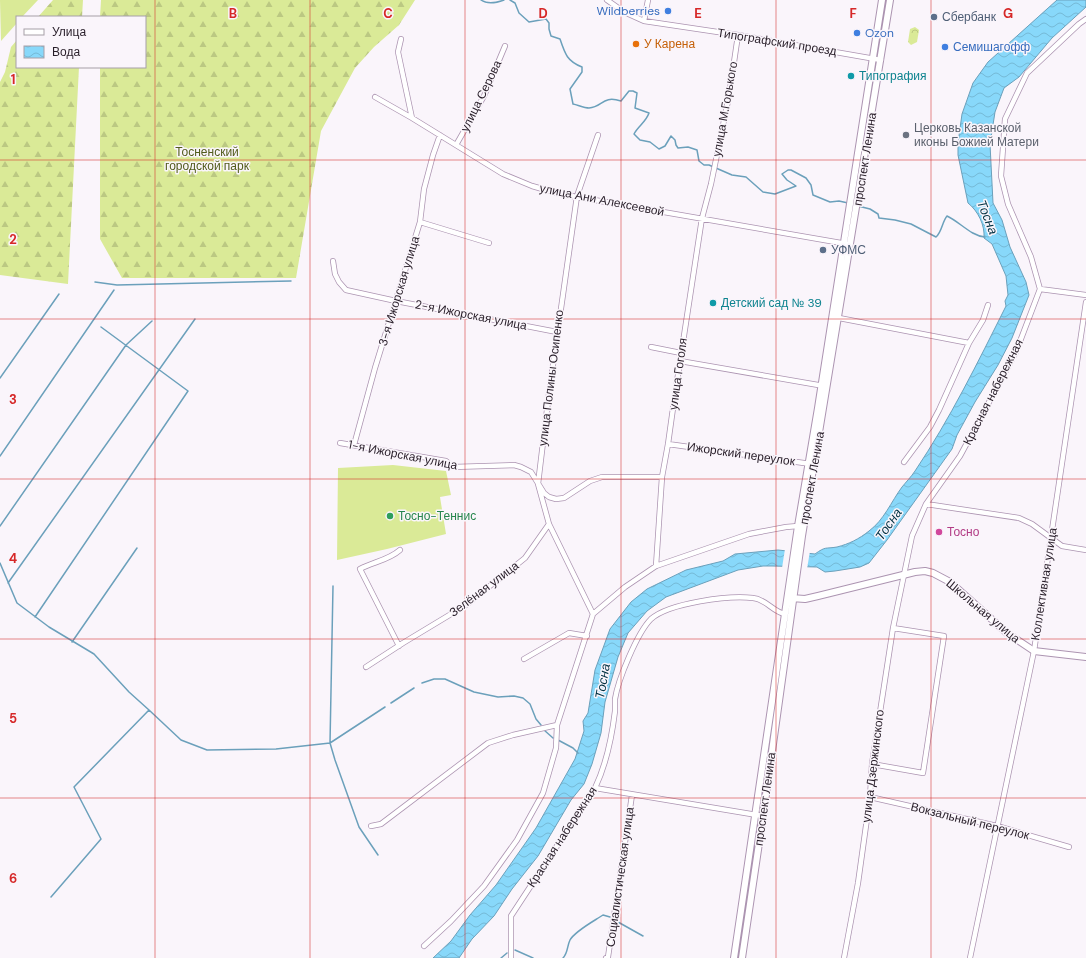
<svg xmlns="http://www.w3.org/2000/svg" width="1086" height="958" font-family="'DM Sans',sans-serif">
	<style>
		.forest { fill: url(#forest-firs) }
		.park { fill: url(#park-crowns) }
		.pitch { fill: #daea97 }
		.water { fill: url(#water-waves); stroke: #6ba0bb }
		.pier { fill: #faf5fb }
		.lines { fill: none; stroke-linecap: round; stroke-linejoin: round }
		.stream { stroke: #6ba0bb; stroke-width: 1.5 }
		.street-casing { stroke: #ac94b1; stroke-width: 6 }
		.secondary-casing { stroke: #ac94b1; stroke-width: 8 }
		.street { stroke: #fff; stroke-width: 4.5 }
		.secondary { stroke: #fff; stroke-width: 6 }
		.grid { fill: none; stroke: #d62828; stroke-width: 1; stroke-opacity: 0.55 }
		.shop-dot { fill: #3f7fe0; stroke: #faf5fb; stroke-width: 1.5 }
		.service-dot { fill: #5c6f8a; stroke: #faf5fb; stroke-width: 1.5 }
		.food-dot { fill: #e8710a; stroke: #faf5fb; stroke-width: 1.5 }
		.culture-dot { fill: #0f9aa8; stroke: #faf5fb; stroke-width: 1.5 }
		.worship-dot { fill: #6b7280; stroke: #faf5fb; stroke-width: 1.5 }
		.leisure-dot { fill: #2e9e5b; stroke: #faf5fb; stroke-width: 1.5 }
		.hotel-dot { fill: #d1479c; stroke: #faf5fb; stroke-width: 1.5 }
		.labels { text-anchor: middle; stroke-width: 3; stroke-linejoin: round; paint-order: stroke }
		.shop-label { font-size: 12px; fill: #366cbe; stroke: #faf5fb; text-anchor: start }
		.service-label { font-size: 12px; fill: #4e5e75; stroke: #faf5fb; text-anchor: start }
		.street-label { font-size: 12px; fill: #281e29; stroke: #faf5fb }
		.food-label { font-size: 12px; fill: #c56008; stroke: #faf5fb; text-anchor: start }
		.culture-label { font-size: 12px; fill: #0d838f; stroke: #faf5fb; text-anchor: start }
		.worship-label { font-size: 12px; fill: #5b616d; stroke: #faf5fb; text-anchor: start }
		.park-label { font-size: 12px; fill: #525c1c; stroke: #faf5fb }
		.leisure-label { font-size: 12px; fill: #27864d; stroke: #faf5fb; text-anchor: start }
		.hotel-label { font-size: 12px; fill: #b23c85; stroke: #faf5fb; text-anchor: start }
		.water-label { font-size: 13px; font-style: italic; fill: #003142; stroke: #faf5fb }
		.grid-label { font-size: 13px; text-anchor: middle; font-weight: bold; fill: #d62828; stroke: #faf5fb; stroke-width: 3; stroke-linejoin: round; paint-order: stroke }
	</style>
	<defs>
		<pattern id="forest-firs" width="22" height="20" patternUnits="userSpaceOnUse"><rect width="22" height="20" fill="#daea97"/><path d="M5 1l3.5 6h-7zM16 11l3.5 6h-7z" fill="#bbc882"/></pattern>
		<pattern id="park-crowns" width="20" height="18" patternUnits="userSpaceOnUse"><rect width="20" height="18" fill="#daea97"/><path d="M2 6a3 3 0 1 1 6 0M12 15a3 3 0 1 1 6 0" fill="none" stroke="#bbc882"/></pattern>
		<pattern id="water-waves" width="16" height="10" patternUnits="userSpaceOnUse"><rect width="16" height="10" fill="#88d8fa"/><path d="M0 5q4-4 8 0t8 0" fill="none" stroke="#75b9d6"/></pattern>
	</defs>
	<rect width="100%" height="100%" fill="#faf5fb"/>
	<!-- forest -->
	<path class="forest" d="M53 0H83L82 17H38Z
		M101 0H415L399 25 374 47 355 68 321 131 296 278H122L100 239V67H145V17H100Z
		M17 40V67H79L68 284 0 275V82L5 72 11 47Z"/>
	<!-- park -->
	<path class="park" d="M915 27 919 30 917 42 911 45 908 42 910 29Z"/>
	<!-- pitch -->
	<path class="pitch" d="M0 0H38L22 17H17V23L1 41Z
		M393 465 446 471 451 495 440 497 446 534 387 549 337 560 338 468Z"/>
	<!-- water -->
	<path class="water" d="M1057 0H1086V7L1052 38 1019 77 1004 88 995 112 990 144 993 203 1002 220 1010 247 1026 282 1029 295 1012 338 998 365 975 402 957 435 952 449 887 540 869 563 860 567 835 571 825 572 817 567 772 566H763L738 570 666 597 647 611 628 633 618 657 605 702 601 733 592 764 584 784 571 800 538 856 512 889 494 916 472 939 459 958H433L451 941 470 915 496 885 536 828 575 759 584 731 583 721 588 713 595 670 610 629 631 602 647 589 686 570 723 561 735 554 778 550 815 554C826 546 825 549 837 547 849 544 859 539 869 531 884 520 891 502 902 487 906 482 911 477 915 471 950 419 978 362 1006 306L1005 301 1008 295 1006 276 992 244 984 238C985 225 978 211 968 203L958 155V143L962 114 973 83 988 62Z"/>
	<!-- pier -->
	<path class="pier" d="M785 549 810 551 807 569 782 568Z"/>
	<g class="lines">
		<!-- stream -->
		<path class="stream" d="M481 0C488 5 496 3 504 0
			M510 0 515 3 519 13 529 22 546 19 549 23V29L551 36 560 39C565 54 567 61 582 67V72L570 89 573 104C578 105 584 108 589 108 603 107 602 95 621 101L629 91H633L637 93 635 108 649 113C646 122 638 126 634 134L640 140 650 142 659 149 665 146 671 136 675 140 676 145 678 148 688 147 697 150 699 161 704 165H709L732 175 746 177 763 192 775 194 796 186 787 180 782 174 788 170H791L806 178 811 185 813 195 830 202 839 201 848 203
			M858 206 870 209 878 214 879 218 895 220 911 224 936 237C942 232 942 222 947 216 960 222 971 236 985 237
			M95 282 117 285 291 281
			M0 378 59 294
			M0 456 114 290
			M0 526 126 345 152 321
			M0 563 17 603 49 627 94 654 129 692 149 710 74 787 101 839 51 897
			M8 583 195 319
			M333 586 330 743 335 760 359 827 378 855
			M35 617 188 391 101 327
			M72 642 137 548
			M422 683 434 679H445L474 692 498 697 514 696 523 698 530 704 536 719 541 725
			M391 703 414 688
			M149 710 181 740 207 750 276 749 330 743 385 707
			M544 730 553 738
			M558 740 573 748 578 753
			M618 922 643 936
			M515 950 533 958
			M501 958 507 953
			M563 958C568 953 567 946 570 940 575 931 594 921 603 915L610 917"/>
		<!-- street casing -->
		<g class="street-casing">
			<path id="street" d="M607 0 624 12 644 21 738 35 881 60
				M644 21 648 0
				M401 39 398 52 412 118
				M375 97 412 118 503 174 532 186 560 194 847 244
				M456 145 484 96 505 46
				M420 222 489 243
				M333 261 335 274 339 282 346 290 396 301 557 332
				M1040 289 1086 295
				M839 318 969 343
				M651 347 681 353
				M680 361 824 386
				M340 443 446 461 453 467 514 465 521 467 531 472 544 493 549 497 556 499 564 498 590 481 602 477H662
				M668 444 811 464
				M354 445 375 368 420 222 424 189 433 155 440 135
				M904 462 930 427 939 410 969 343 983 320 988 305
				M926 504 1019 518 1032 524 1062 546 1086 550
				M656 566 662 477 668 444 674 401 702 218 711 184 729 96 738 35
				M593 614 549 524 538 484 549 393 577 196 598 135
				M399 646 360 569C373 562 389 560 400 550
				M524 659 569 633 587 636
				M366 667 403 643 466 605 525 558 549 524
				M872 764 923 773 944 636 893 628
				M595 788 763 816
				M870 797 997 826 1069 847
				M371 826 381 824 488 743 513 735 557 725
				M424 946 451 921 484 886 517 840 543 793 556 748 557 725 593 614 625 587 656 566 749 534 786 527 798 526
				M511 958V916L595 788C606 765 612 736 615 711 615 707 615 703 615 699 618 680 637 633 651 619 669 603 729 595 753 598 766 599 773 612 785 614
				M606 958 608 957 632 795
				M844 958 858 883 870 797 872 764 893 628 912 536 926 504 960 456 1016 352 1040 289 1031 257 1008 204 1001 176 1005 119 1027 73 1079 24 1086 19
				M970 958 1034 651 1086 302"/>
		</g>
		<!-- secondary casing -->
		<g class="secondary-casing">
			<path id="secondary" d="M791 598 805 599 818 596 915 572 925 571 933 573 950 582 1007 633 1034 651 1086 657
				M734 958 798 526 818 408 882 0
				M742 958 763 816 802 536 890 0"/>
		</g>
		<!-- street -->
		<use href="#street" class="street"/>
		<!-- secondary -->
		<use href="#secondary" class="secondary"/>
	</g>
	<!-- grid -->
	<path class="grid" d="M155 0V958M310 0V958M465 0V958M621 0V958M776 0V958M931 0V958M0 160H1086M0 319H1086M0 479H1086M0 639H1086M0 798H1086"/>
	<!-- markers -->
	<g class="shop-dot">
		<circle cx="668" cy="11" r="4"/>
		<circle cx="857" cy="33" r="4"/>
		<circle cx="945" cy="47" r="4"/>
	</g>
	<g class="service-dot">
		<circle cx="934" cy="17" r="4"/>
		<circle cx="823" cy="250" r="4"/>
	</g>
	<circle class="food-dot" cx="636" cy="44" r="4"/>
	<g class="culture-dot">
		<circle cx="851" cy="76" r="4"/>
		<circle cx="713" cy="303" r="4"/>
	</g>
	<circle class="worship-dot" cx="906" cy="135" r="4"/>
	<circle class="leisure-dot" cx="390" cy="516" r="4"/>
	<circle class="hotel-dot" cx="939" cy="532" r="4"/>
	<g class="labels">
		<!-- shop labels -->
		<g class="shop-label">
			<text x="660" y="15" text-anchor="end">Wildberries</text>
			<text x="865" y="37">Ozon</text>
			<text x="953" y="51">Семишагофф</text>
		</g>
		<!-- service labels -->
		<g class="service-label">
			<text x="942" y="21">Сбербанк</text>
			<text x="831" y="254">УФМС</text>
		</g>
		<!-- street labels -->
		<g class="street-label">
			<text transform="translate(777 42) rotate(9)" y="4">Типографский проезд</text>
			<text transform="translate(481 96) rotate(-64)" y="4">улица Серова</text>
			<text transform="translate(725 109) rotate(-80)" y="4">улица М.Горького</text>
			<text transform="translate(865 159) rotate(-81)" y="4">проспект Ленина</text>
			<text transform="translate(602 200) rotate(11)" y="4">улица Ани Алексеевой</text>
			<text transform="translate(399 291) rotate(-73)" y="4">3-я Ижорская улица</text>
			<text transform="translate(471 315) rotate(11)" y="4">2-я Ижорская улица</text>
			<text transform="translate(678 374) rotate(-82)" y="4">улица Гоголя</text>
			<text transform="translate(551 378) rotate(-83)" y="4">улица Полины Осипенко</text>
			<text transform="translate(993 392) rotate(-63)" y="4">Красная набережная</text>
			<text transform="translate(741 454) rotate(8)" y="4">Ижорский переулок</text>
			<text transform="translate(403 455) rotate(11)" y="4">1-я Ижорская улица</text>
			<text transform="translate(812 478) rotate(-80)" y="4">проспект Ленина</text>
			<text transform="translate(1044 584) rotate(-81)" y="4">Коллективная улица</text>
			<text transform="translate(484 589) rotate(-37)" y="4">Зелёная улица</text>
			<text transform="translate(983 611) rotate(40)" y="4">Школьная улица</text>
			<text transform="translate(873 766) rotate(-83)" y="4">улица Дзержинского</text>
			<text transform="translate(765 799) rotate(-82)" y="4">проспект Ленина</text>
			<text transform="translate(970 821) rotate(14)" y="4">Вокзальный переулок</text>
			<text transform="translate(562 837) rotate(-57)" y="4">Красная набережная</text>
			<text transform="translate(620 877) rotate(-82)" y="4">Социалистическая улица</text>
		</g>
		<!-- food labels -->
		<g class="food-label">
			<text x="644" y="48">У Карена</text>
		</g>
		<!-- culture labels -->
		<g class="culture-label">
			<text x="859" y="80">Типография</text>
			<text x="721" y="307">Детский сад № 39</text>
		</g>
		<!-- worship labels -->
		<g class="worship-label">
			<text x="914" y="132">Церковь Казанской<tspan x="914" dy="14">иконы Божией Матери</tspan></text>
		</g>
		<!-- park labels -->
		<g class="park-label">
			<text x="207" y="156">Тосненский<tspan x="207" dy="14">городской парк</tspan></text>
		</g>
		<!-- leisure labels -->
		<g class="leisure-label">
			<text x="398" y="520">Тосно-Теннис</text>
		</g>
		<!-- hotel labels -->
		<g class="hotel-label">
			<text x="947" y="536">Тосно</text>
		</g>
		<!-- water labels -->
		<g class="water-label">
			<text transform="translate(988 217) rotate(68)" y="5">Тосна</text>
			<text transform="translate(888 524) rotate(-55)" y="5">Тосна</text>
			<text transform="translate(602 681) rotate(-80)" y="5">Тосна</text>
		</g>
	</g>
	<g class="grid-label">
		<text x="233" y="18">B</text>
		<text x="388" y="18">C</text>
		<text x="543" y="18">D</text>
		<text x="698" y="18">E</text>
		<text x="853" y="18">F</text>
		<text x="1008" y="18">G</text>
		<text x="13" y="84">1</text>
		<text x="13" y="244">2</text>
		<text x="13" y="404">3</text>
		<text x="13" y="563">4</text>
		<text x="13" y="723">5</text>
		<text x="13" y="883">6</text>
	</g>
	<!-- legend -->
	<rect x="16" y="16" width="130" height="52" fill="#faf5fb" stroke="#a69fa7"/>
	<rect x="24" y="29" width="20" height="6" fill="#ffffff" stroke="#a69fa7"/>
	<text x="52" y="36" font-size="12" fill="#281e29">Улица</text>
	<rect x="24" y="46" width="20" height="12" fill="url(#water-waves)" stroke="#a69fa7"/>
	<text x="52" y="56" font-size="12" fill="#281e29">Вода</text>
</svg>
